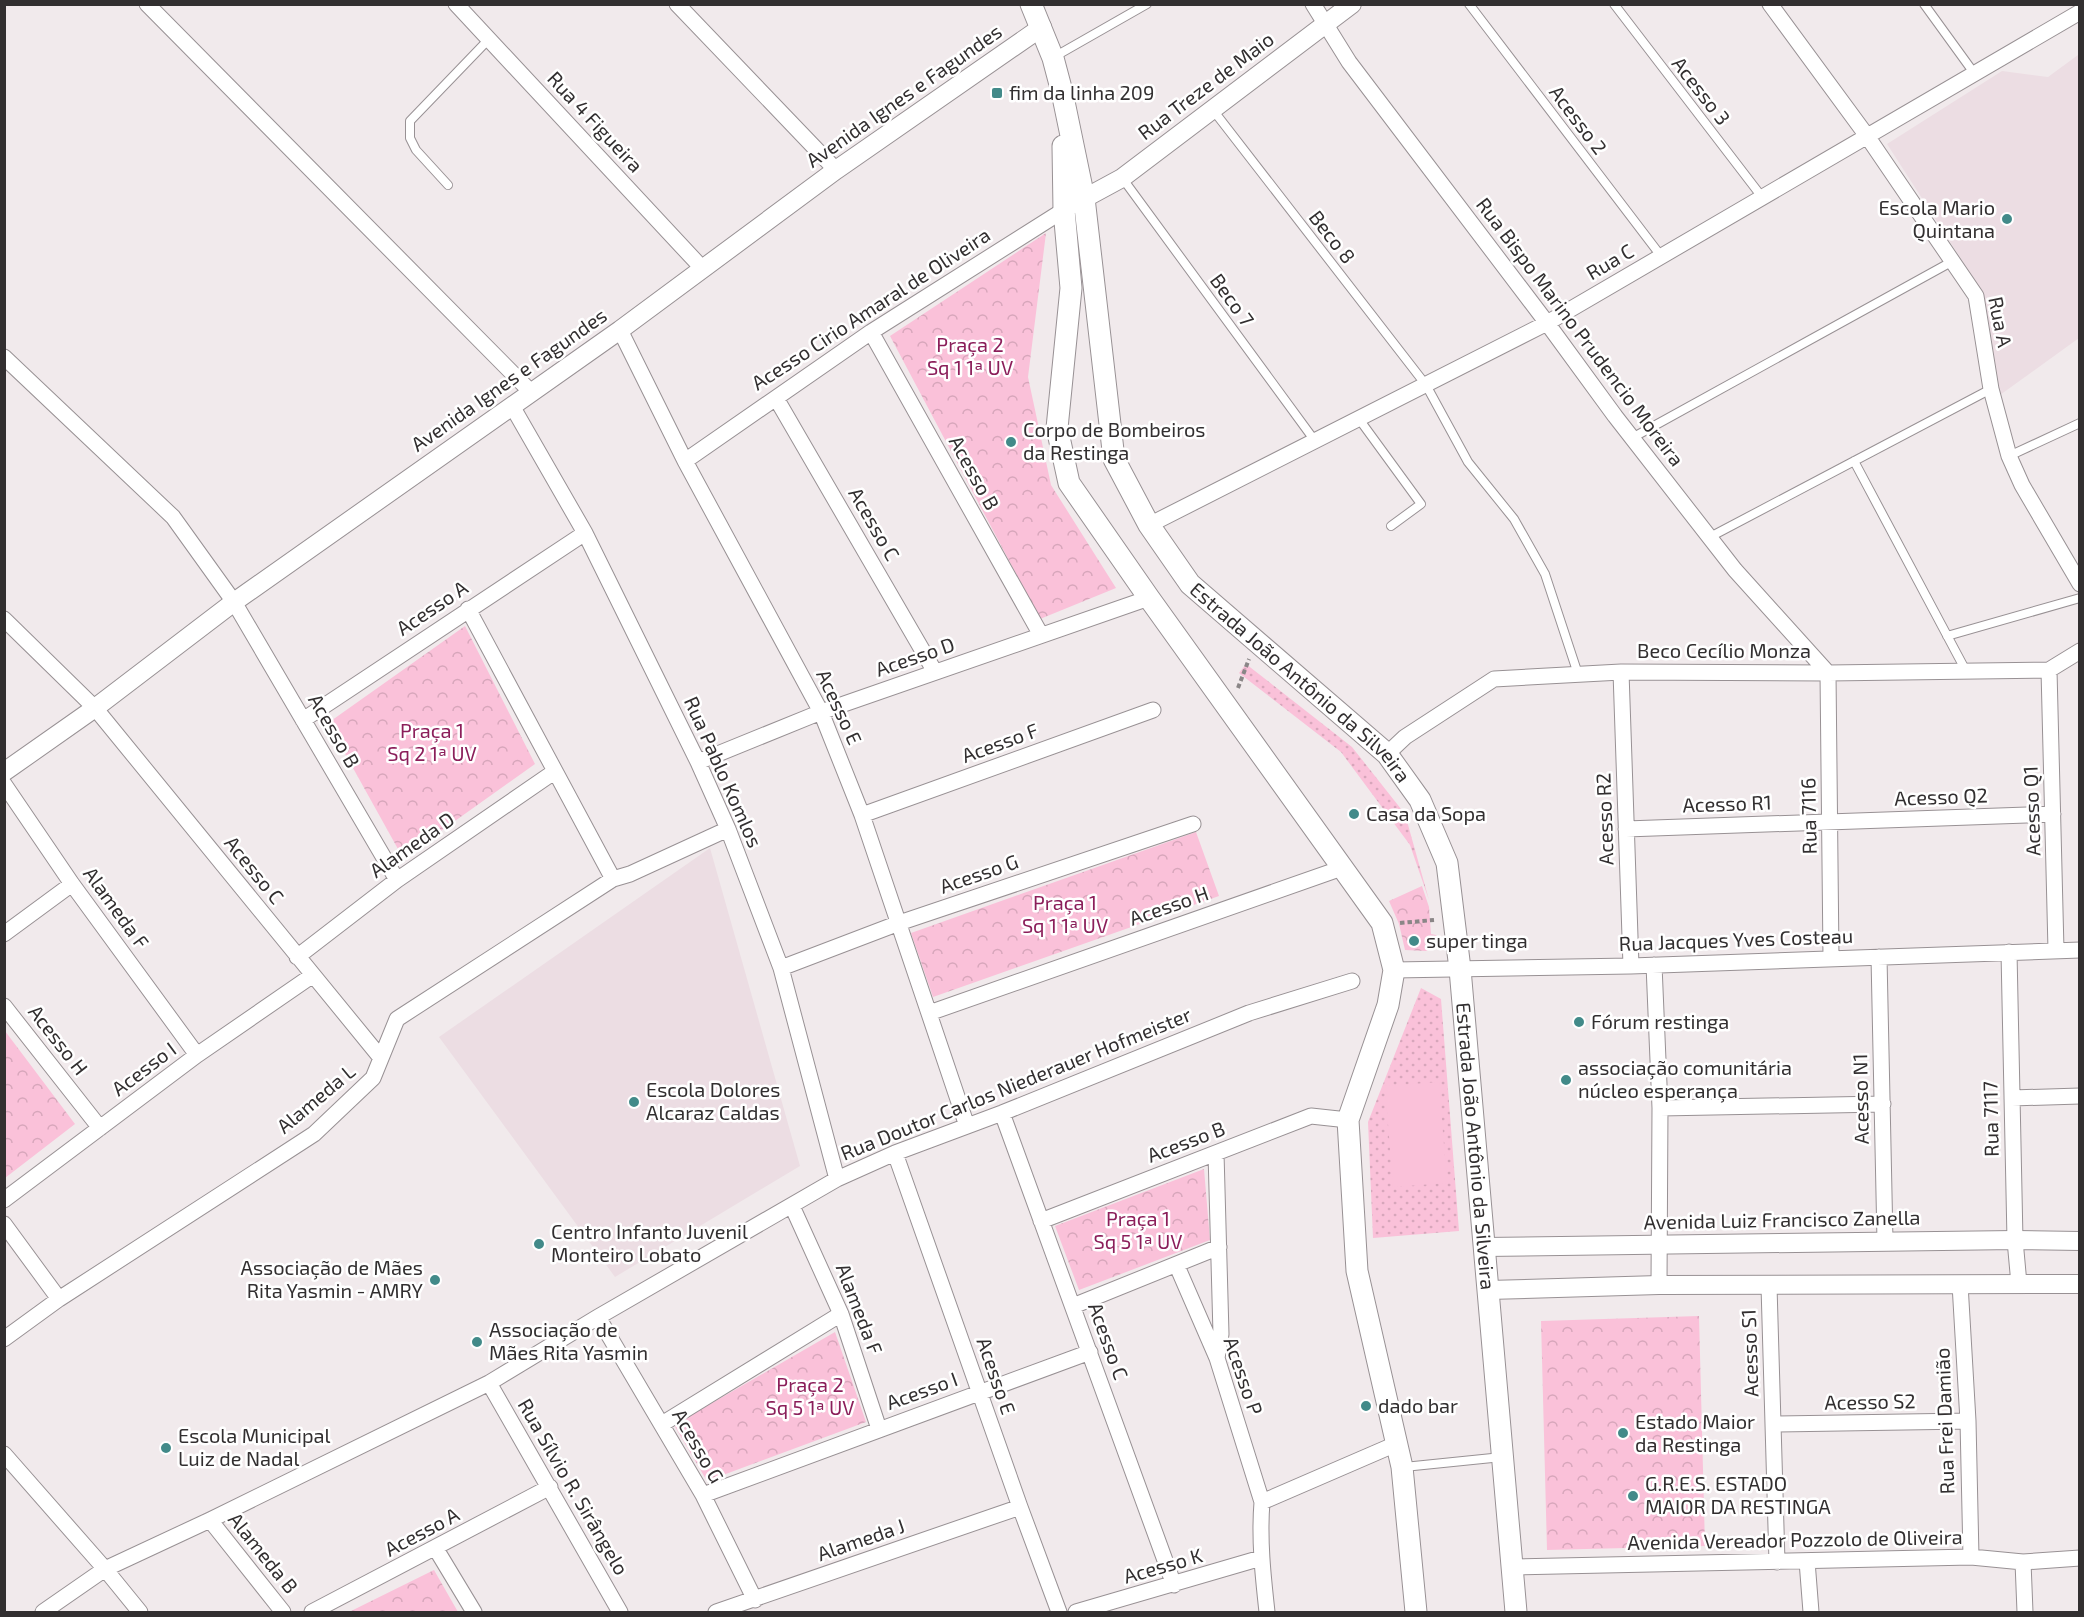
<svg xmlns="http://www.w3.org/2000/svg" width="2084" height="1617" font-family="'Exo 2',sans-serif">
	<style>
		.built { fill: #ecdde3 }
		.grass { fill: url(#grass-dots) }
		.park { fill: url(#park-crowns) }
		.pitch { fill: #fac1d9 }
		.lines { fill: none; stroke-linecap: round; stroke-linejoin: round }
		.service-casing { stroke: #989194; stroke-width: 10 }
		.minor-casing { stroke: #989194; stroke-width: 17 }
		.tertiary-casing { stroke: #989194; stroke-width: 20 }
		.secondary-casing { stroke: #989194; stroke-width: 23 }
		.path { stroke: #8a8687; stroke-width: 4; stroke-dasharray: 4.5 3; stroke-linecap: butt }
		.service { stroke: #fff; stroke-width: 8 }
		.minor { stroke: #fff; stroke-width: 15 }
		.tertiary { stroke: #fff; stroke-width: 18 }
		.secondary { stroke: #fff; stroke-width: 21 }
		.poi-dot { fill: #428a89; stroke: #fff; stroke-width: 2 }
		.labels { text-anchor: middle; stroke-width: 5; stroke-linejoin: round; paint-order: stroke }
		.street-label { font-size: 20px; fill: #322f30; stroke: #fff }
		.poi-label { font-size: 20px; fill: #322f30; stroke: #fff; text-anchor: start }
		.park-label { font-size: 20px; fill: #8b1e5a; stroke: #fff }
	</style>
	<defs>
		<pattern id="grass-dots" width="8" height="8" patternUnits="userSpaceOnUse" patternTransform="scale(1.5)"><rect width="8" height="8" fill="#fac1d9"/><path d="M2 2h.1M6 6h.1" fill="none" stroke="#d7a6bb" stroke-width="1.8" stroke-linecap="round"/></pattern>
		<pattern id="park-crowns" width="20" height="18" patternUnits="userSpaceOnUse" patternTransform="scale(1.5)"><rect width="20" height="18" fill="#fac1d9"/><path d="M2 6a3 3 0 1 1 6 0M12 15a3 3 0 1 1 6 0" fill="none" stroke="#d7a6bb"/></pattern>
	</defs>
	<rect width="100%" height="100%" fill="#f1eaec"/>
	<!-- built -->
	<path class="built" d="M2079 50V338L2000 395 1983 293 1887 144 2002 71 2048 77 2078 55Z
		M710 848 800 1166 615 1277 439 1037Z"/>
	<!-- grass -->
	<path class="grass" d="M1246 664 1352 747 1405 814 1429 900 1410 845 1341 752 1239 673Z
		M1421 988 1441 999 1459 1231 1373 1238 1368 1122Z"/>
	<!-- park -->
	<path class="park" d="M1046 233 1028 377 1051 485 1116 588 1040 619 890 336Z
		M465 626 535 764 403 858 328 723Z
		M1196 832 1219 896 933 997 911 933Z
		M1422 886 1429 907 1431 934 1436 935 1439 940 1438 945 1426 951 1405 950 1399 924 1389 901Z
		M5 1031 75 1124 5 1178Z
		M1204 1169 1210 1240 1079 1290 1055 1226Z
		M1699 1316 1705 1546 1547 1550 1541 1321Z
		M835 1332 866 1422 707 1481 674 1425Z
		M434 1570 458 1612H349Z"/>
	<!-- pitch -->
	<path class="pitch" d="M1439 1082 1447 1183 1393 1187 1385 1086Z"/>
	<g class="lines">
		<!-- service casing -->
		<g class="service-casing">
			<path id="service" d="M1469 4 1661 256
				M1614 4 1762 197
				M1924 4 1974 73
				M1054 57 1147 4
				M1213 110 1426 385 1468 462 1514 519 1545 574 1578 674
				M1123 179 1315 441
				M448 185 416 150 410 138V121L489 39
				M1359 419 1421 504 1391 526
				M1632 438 1953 261
				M2009 456 2080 423
				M1854 461 1966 671
				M1710 537 1991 389
				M1947 636 2080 598
				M1404 1467 1502 1457"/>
		</g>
		<!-- minor casing -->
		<g class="minor-casing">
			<path id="minor" d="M147 4 531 392
				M456 4 702 268
				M677 4 836 170
				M1313 4 1349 62 1547 323 1615 416 1735 570 1828 673 1831 958
				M1770 4 1867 136 1976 296 1991 389 2009 456 2022 485 2080 584
				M620 330 685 461 821 712 862 815 967 1126
				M871 332 1041 635
				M4 357 173 517 234 602 397 880
				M776 398 935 672
				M512 406 585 533 698 762 728 829 781 968 837 1179
				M685 461 871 332 1064 210
				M1149 525 1547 323 2080 12
				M468 609 613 879
				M4 619 95 708 381 1058
				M2049 670 2056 950
				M1621 672 1631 966
				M303 720 585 533
				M1387 754 1405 737 1494 679 1621 672 1828 673 2049 670 2080 651
				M698 762 821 712 1149 598
				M4 784 72 884 197 1055
				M862 815 1153 710
				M1626 829 2053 814
				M4 934 72 884
				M2009 952 2015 1240 2019 1284
				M297 957 397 880 554 772
				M1879 957 1885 1241
				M1654 965 1660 1108 1659 1285
				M781 968 899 923 1193 824
				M1394 970 1631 966 2080 950
				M4 1006 100 1128
				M929 1013 1342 868
				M2012 1098 2080 1096
				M1660 1108 1883 1104
				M1002 1113 1174 1585
				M895 1153 1020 1507 1059 1612
				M1216 1153 1221 1334 1217 1358
				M4 1200 197 1055 313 975
				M792 1206 841 1314 879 1429
				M1041 1221 1311 1116 1348 1120
				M4 1224 59 1299
				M1177 1266 1217 1358 1262 1502C1259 1539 1263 1576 1267 1612
				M1960 1284 1968 1421 1971 1557
				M1769 1286 1777 1562
				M1073 1306 1219 1247
				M598 1317 703 1495 755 1600
				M4 1339 59 1299 314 1134 373 1078 397 1019 613 879 630 874 728 829
				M489 1383 620 1612
				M662 1424 841 1314
				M1773 1424 1968 1421
				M4 1454 105 1569 140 1612
				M703 1495 1090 1352
				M1262 1502 1396 1444
				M210 1520 283 1612
				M436 1549 474 1612
				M1807 1561 1811 1612
				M2023 1562 2025 1612
				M1511 1567 1971 1557 2023 1562 2080 1558
				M43 1612 105 1569 210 1520 489 1383 598 1317 837 1179 895 1153 1002 1113 1249 1013 1352 981
				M312 1612 550 1487
				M716 1612 1020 1507
				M1076 1612 1261 1558"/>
		</g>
		<!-- tertiary casing -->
		<g class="tertiary-casing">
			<path id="tertiary" d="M1074 204 1122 178 1352 4
				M4 772 95 708 234 602 620 330 836 170 1042 27
				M1484 1247 2015 1240 2080 1241
				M1488 1290 1659 1285 2080 1284"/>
		</g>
		<!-- secondary casing -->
		<g class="secondary-casing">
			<g id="secondary">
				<path id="s1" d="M1031 4 1053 58 1062 92 1084 198 1114 459 1149 525 1190 584 1387 754 1420 800 1447 863 1460 969 1516 1612"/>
				<path d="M1063 146 1064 210 1071 288 1057 428 1069 483 1149 598 1382 923 1394 970 1388 1005 1348 1120 1357 1271 1402 1467 1416 1612"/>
			</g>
		</g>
		<!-- path -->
		<path class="path" d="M1238 688 1249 659
			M1400 923 1434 920"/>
		<!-- service -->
		<use href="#service" class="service"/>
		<!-- minor -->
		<use href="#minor" class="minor"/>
		<!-- tertiary -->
		<use href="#tertiary" class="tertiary"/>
		<!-- secondary -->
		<use href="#secondary" class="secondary"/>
	</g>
	<!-- markers -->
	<g class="poi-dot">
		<rect x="991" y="87" width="12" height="12" rx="3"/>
		<circle cx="2007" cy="219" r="6"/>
		<circle cx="1011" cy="442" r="6"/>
		<circle cx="1354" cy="814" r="6"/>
		<circle cx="1414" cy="941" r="6"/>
		<circle cx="1579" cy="1022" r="6"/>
		<circle cx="1566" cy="1080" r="6"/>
		<circle cx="634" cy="1102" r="6"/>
		<circle cx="539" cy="1244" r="6"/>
		<circle cx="435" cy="1280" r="6"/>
		<circle cx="477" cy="1342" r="6"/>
		<circle cx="1366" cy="1406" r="6"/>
		<circle cx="1623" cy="1433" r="6"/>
		<circle cx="166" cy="1448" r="6"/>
		<circle cx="1633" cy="1496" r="6"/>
	</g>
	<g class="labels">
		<!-- street labels -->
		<g class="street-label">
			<text transform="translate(1206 86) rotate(-37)" y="7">Rua Treze de Maio</text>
			<text transform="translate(1701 91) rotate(52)" y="7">Acesso 3</text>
			<text transform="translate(904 96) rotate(-35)" y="7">Avenida Ignes e Fagundes</text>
			<text transform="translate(1578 120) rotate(53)" y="7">Acesso 2</text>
			<text transform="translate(595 122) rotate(47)" y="7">Rua 4 Figueira</text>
			<text transform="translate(1332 237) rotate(52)" y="7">Beco 8</text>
			<text transform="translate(1610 262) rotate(-30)" y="7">Rua C</text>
			<text transform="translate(1232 300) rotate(54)" y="7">Beco 7</text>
			<text transform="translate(871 309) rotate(-33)" y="7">Acesso Cirio Amaral de Oliveira</text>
			<text transform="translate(2000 322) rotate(79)" y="7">Rua A</text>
			<text transform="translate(1580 332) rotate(53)" y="7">Rua Bispo Marino Prudencio Moreira</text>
			<text transform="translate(509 380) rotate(-35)" y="7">Avenida Ignes e Fagundes</text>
			<text transform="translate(974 473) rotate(61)" y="7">Acesso B</text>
			<text transform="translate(874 524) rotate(60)" y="7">Acesso C</text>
			<text transform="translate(432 608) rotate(-34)" y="7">Acesso A</text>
			<text x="1724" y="658">Beco Cecílio Monza</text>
			<text transform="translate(915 657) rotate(-19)" y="7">Acesso D</text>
			<text dy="7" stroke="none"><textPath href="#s1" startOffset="759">Estrada João Antônio da Silveira</textPath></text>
			<text transform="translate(839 707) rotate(65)" y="7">Acesso E</text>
			<text transform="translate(334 731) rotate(60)" y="7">Acesso B</text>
			<text transform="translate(1000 743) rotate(-20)" y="7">Acesso F</text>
			<text transform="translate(723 772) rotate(66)" y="7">Rua Pablo Komlos</text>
			<text transform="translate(1941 797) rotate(-2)" y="7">Acesso Q2</text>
			<text transform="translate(1727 804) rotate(-2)" y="7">Acesso R1</text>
			<text transform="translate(2032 811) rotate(-92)" y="7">Acesso Q1</text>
			<text transform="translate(1809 816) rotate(-91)" y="7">Rua 7116</text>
			<text transform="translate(1605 819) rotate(-92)" y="7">Acesso R2</text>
			<text transform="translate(412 845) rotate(-35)" y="7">Alameda D</text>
			<text transform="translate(254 870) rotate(51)" y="7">Acesso C</text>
			<text transform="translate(979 874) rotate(-19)" y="7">Acesso G</text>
			<text transform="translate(1169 906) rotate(-19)" y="7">Acesso H</text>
			<text transform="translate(116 908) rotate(54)" y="7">Alameda F</text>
			<text transform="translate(1736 940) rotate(-2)" y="7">Rua Jacques Yves Costeau</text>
			<text transform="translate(58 1040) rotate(52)" y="7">Acesso H</text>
			<text transform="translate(144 1069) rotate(-37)" y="7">Acesso I</text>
			<text transform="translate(1016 1084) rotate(-22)" y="7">Rua Doutor Carlos Niederauer Hofmeister</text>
			<text transform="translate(316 1099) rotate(-40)" y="7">Alameda L</text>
			<text transform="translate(1861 1099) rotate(-91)" y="7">Acesso N1</text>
			<text transform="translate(1991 1119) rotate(-91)" y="7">Rua 7117</text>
			<text transform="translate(1186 1142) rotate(-21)" y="7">Acesso B</text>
			<text dy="7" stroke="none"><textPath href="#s1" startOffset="1281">Estrada João Antônio da Silveira</textPath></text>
			<text transform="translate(1782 1220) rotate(-1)" y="7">Avenida Luiz Francisco Zanella</text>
			<text transform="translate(859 1309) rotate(69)" y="7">Alameda F</text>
			<text transform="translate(1108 1341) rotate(70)" y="7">Acesso C</text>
			<text transform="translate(1750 1353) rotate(-92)" y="7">Acesso S1</text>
			<text transform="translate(996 1376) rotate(71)" y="7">Acesso E</text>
			<text transform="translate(1243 1376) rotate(71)" y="7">Acesso P</text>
			<text transform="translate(922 1391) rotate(-20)" y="7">Acesso I</text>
			<text transform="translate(1870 1402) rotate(-1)" y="7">Acesso S2</text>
			<text transform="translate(1945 1421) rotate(-92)" y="7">Rua Frei Damião</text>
			<text transform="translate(698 1446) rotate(60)" y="7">Acesso G</text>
			<text transform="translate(573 1487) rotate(60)" y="7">Rua Sílvio R. Sirângelo</text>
			<text transform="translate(422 1532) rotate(-28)" y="7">Acesso A</text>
			<text transform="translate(861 1540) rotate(-19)" y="7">Alameda J</text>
			<text transform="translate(1795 1540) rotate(-1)" y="7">Avenida Vereador Pozzolo de Oliveira</text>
			<text transform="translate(263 1553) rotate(51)" y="7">Alameda B</text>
			<text transform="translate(1163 1566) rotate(-16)" y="7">Acesso K</text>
		</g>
		<!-- poi labels -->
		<g class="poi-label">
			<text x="1009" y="100">fim da linha 209</text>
			<text x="1995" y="215" text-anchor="end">Escola Mario<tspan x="1995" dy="23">Quintana</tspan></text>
			<text x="1023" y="437">Corpo de Bombeiros<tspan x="1023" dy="23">da Restinga</tspan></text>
			<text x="1366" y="821">Casa da Sopa</text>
			<text x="1426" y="948">super tinga</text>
			<text x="1591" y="1029">Fórum restinga</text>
			<text x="1578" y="1075">associação comunitária<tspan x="1578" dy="23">núcleo esperança</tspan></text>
			<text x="646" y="1097">Escola Dolores<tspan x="646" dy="23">Alcaraz Caldas</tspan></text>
			<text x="551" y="1239">Centro Infanto Juvenil<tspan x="551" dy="23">Monteiro Lobato</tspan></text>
			<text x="423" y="1275" text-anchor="end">Associação de Mães<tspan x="423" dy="23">Rita Yasmin - AMRY</tspan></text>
			<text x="489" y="1337">Associação de<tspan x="489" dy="23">Mães Rita Yasmin</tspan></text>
			<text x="1378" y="1413">dado bar</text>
			<text x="1635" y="1429">Estado Maior<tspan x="1635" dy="23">da Restinga</tspan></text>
			<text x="178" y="1443">Escola Municipal<tspan x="178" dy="23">Luiz de Nadal</tspan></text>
			<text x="1645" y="1491">G.R.E.S. ESTADO<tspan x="1645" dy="23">MAIOR DA RESTINGA</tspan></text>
		</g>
		<!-- park labels -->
		<g class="park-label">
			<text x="970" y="352">Praça 2<tspan x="970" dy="23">Sq 1 1ª UV</tspan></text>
			<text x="432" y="738">Praça 1<tspan x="432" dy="23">Sq 2 1ª UV</tspan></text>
			<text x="1065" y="910">Praça 1<tspan x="1065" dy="23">Sq 1 1ª UV</tspan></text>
			<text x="1138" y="1226">Praça 1<tspan x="1138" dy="23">Sq 5 1ª UV</tspan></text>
			<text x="810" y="1392">Praça 2<tspan x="810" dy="23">Sq 5 1ª UV</tspan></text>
		</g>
	</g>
	<!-- border -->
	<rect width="2084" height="1617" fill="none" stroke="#322f30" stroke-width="12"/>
</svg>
